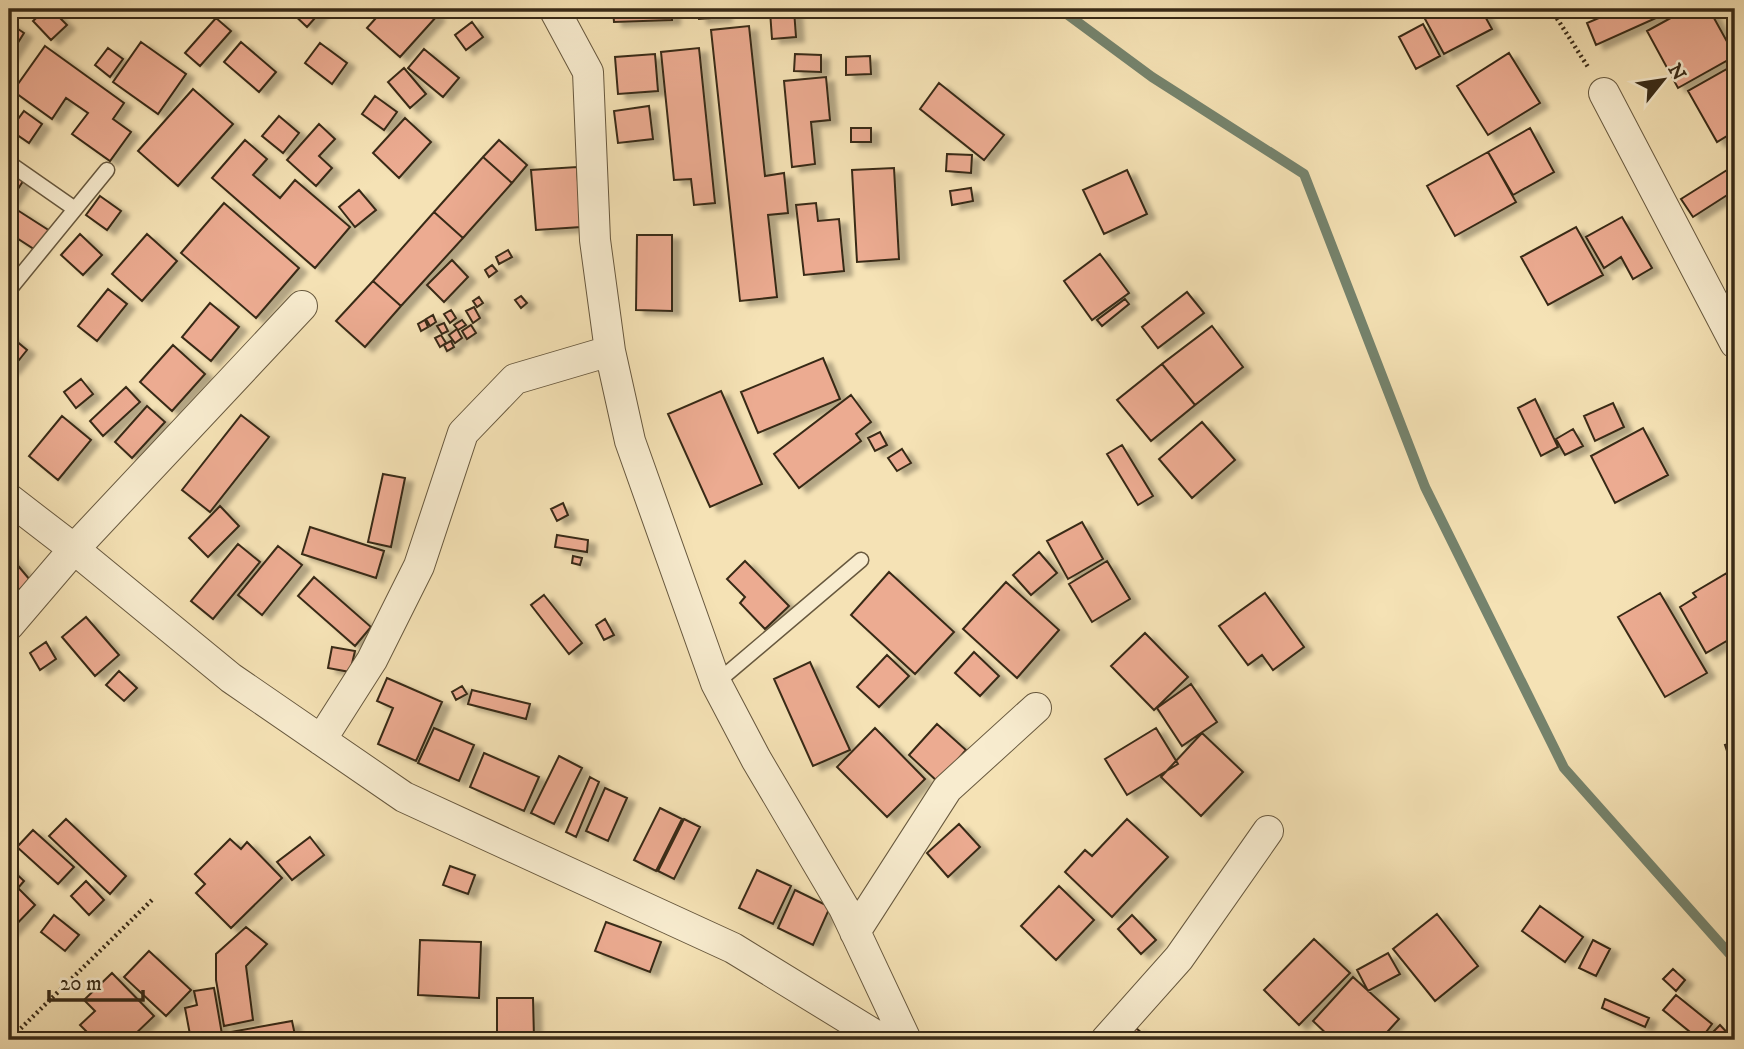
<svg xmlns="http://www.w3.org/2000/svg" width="1744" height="1049" font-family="'IM FELL DW Pica',serif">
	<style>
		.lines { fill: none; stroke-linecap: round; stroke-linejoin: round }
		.stream { stroke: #75836d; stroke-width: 10 }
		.building { fill: #ecab91; stroke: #382a17; stroke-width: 2; filter: url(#shadow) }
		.lane-casing { stroke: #67583e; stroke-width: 17 }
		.street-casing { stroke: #67583e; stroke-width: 32 }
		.path { stroke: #382a17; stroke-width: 4.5; stroke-dasharray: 2 3.5; stroke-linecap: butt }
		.lane { stroke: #f8eccf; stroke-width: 14 }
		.street { stroke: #f8eccf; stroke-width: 30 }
	</style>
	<defs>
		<filter id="shadow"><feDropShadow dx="8" dy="4.5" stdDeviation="2" flood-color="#0004"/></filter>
	</defs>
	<rect width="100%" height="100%" fill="#f5e2b5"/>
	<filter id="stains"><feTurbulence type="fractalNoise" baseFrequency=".00286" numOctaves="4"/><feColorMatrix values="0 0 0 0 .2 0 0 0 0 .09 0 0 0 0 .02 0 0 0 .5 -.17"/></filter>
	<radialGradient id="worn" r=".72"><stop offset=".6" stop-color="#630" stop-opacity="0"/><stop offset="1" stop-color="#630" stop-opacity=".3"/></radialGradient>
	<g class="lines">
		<!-- stream -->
		<path class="stream" d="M1060 9 1152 77 1304 174 1425 487 1564 768 1735 960"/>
	</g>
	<!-- building -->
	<path class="building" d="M46 9H51L67 25 51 40 33 21Z
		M288 9H323L307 27Z
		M384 9H429L437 16 400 57 367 28Z
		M613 9H672V20L614 22Z
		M698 9H723L724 17 699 19Z
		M1444 9H1481L1492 29 1444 54 1425 19Z
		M1620 9H1676L1596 45 1587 23Z
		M1687 9H1709L1735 56 1678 88 1647 31Z
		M794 10 796 37 772 39 770 11Z
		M216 18 231 31 200 66 185 53Z
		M472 22 483 37 466 50 455 35Z
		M9 23 24 33 9 57Z
		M1423 24 1440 56 1416 69 1399 37Z
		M749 26 765 176 784 173 788 213 768 215 777 297 740 301 711 30Z
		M141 42 186 74 158 114 113 82Z
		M241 42 276 72 259 92 224 62Z
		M320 43 347 63 332 84 305 63Z
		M45 46 124 103 113 119 131 132 110 161 72 134 88 113 66 98 52 119 13 91Z
		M108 48 123 59 110 77 95 65Z
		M699 48 715 203 694 205 691 179 674 180 661 52Z
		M424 49 459 78 443 97 408 68Z
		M1509 53 1540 103 1488 135 1457 86Z
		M655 54 658 91 618 94 615 57Z
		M795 54 821 55V72L794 71Z
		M870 56 871 74 846 75V57Z
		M1734 65 1735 131 1717 142 1688 91Z
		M404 68 426 94 410 108 388 82Z
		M826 77 830 120 811 122 815 164 792 167 784 81Z
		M939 83 1004 135 984 160 920 109Z
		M193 89 233 124 178 186 138 151Z
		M375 96 397 112 384 130 362 114Z
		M649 106 653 139 618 143 614 111Z
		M24 111 42 124 29 143 10 130Z
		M279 116 299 133 283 153 262 136Z
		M405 118 431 142 399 178 373 153Z
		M319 124 335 139 319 156 332 168 316 186 287 160Z
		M851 128H871V142H851Z
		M1530 128 1554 172 1513 195 1488 152Z
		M245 140 267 159 253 175 280 198 295 180 350 227 315 268 212 178Z
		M499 140 527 165 512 183 483 157Z
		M1488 152 1516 202 1455 236 1427 186Z
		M947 154 972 155 971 173 946 171Z
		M483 157 512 183 463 238 434 212Z
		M1735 165V190L1693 217 1681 199Z
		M9 167 25 178 9 203Z
		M577 167 581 227 536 230 531 170Z
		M894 168 899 259 857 262 852 170Z
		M1127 170 1147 214 1104 234 1083 190Z
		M971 188 973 201 952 205 950 191Z
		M359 190 376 210 355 227 339 207Z
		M100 196 121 211 107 230 86 215Z
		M224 203 299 268 256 318 181 253Z
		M816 203 818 221 839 219 844 271 804 275 796 205Z
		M11 206 50 231 37 251 9 233V209Z
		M434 212 463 238 401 306 373 281Z
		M1622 217 1652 268 1633 279 1621 257 1604 268 1586 237Z
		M1576 227 1603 275 1548 305 1521 257Z
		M80 234 102 255 83 275 61 255Z
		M147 234 177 261 142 301 112 274Z
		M637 235H672V311L636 310Z
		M508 250 512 257 499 264 496 257Z
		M1100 254 1129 293 1092 320 1064 281Z
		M452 260 468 277 444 302 427 285Z
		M492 265 497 271 489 277 485 270Z
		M373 281 401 306 365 347 336 321Z
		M108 289 127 304 97 341 78 326Z
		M1187 292 1204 313 1158 348 1142 327Z
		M521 296 527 303 521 308 515 300Z
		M479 297 483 303 477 307 473 301Z
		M1125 299 1129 304 1102 326 1097 320Z
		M210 303 239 327 211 361 182 337Z
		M474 307 480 318 473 323 466 311Z
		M451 310 456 318 450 323 444 314Z
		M433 315 436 322 430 326 426 319Z
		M425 320 428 327 421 331 418 324Z
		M462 320 466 325 458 330 454 325Z
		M444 323 448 331 442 334 437 326Z
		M471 325 476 333 467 339 462 331Z
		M1212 326 1243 367 1195 405 1162 364Z
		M457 329 462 338 455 343 449 335Z
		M9 335 27 350 11 370 9 368Z
		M441 335 446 343 440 347 435 338Z
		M451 341 454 347 447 351 444 345Z
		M173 345 205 374 172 411 140 382Z
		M823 358 840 399 758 433 741 392Z
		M1162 364 1195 405 1151 441 1117 400Z
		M81 379 93 394 76 408 64 392Z
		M126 387 140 402 103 436 90 421Z
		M721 391 762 484 710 507 668 414Z
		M851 395 871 422 856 434 861 441 799 488 774 454Z
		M1535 399 1558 447 1541 456 1518 408Z
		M1613 403 1624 427 1595 441 1584 416Z
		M147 406 165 422 132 458 115 442Z
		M241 415 269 437 210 512 182 490Z
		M62 416 91 440 58 480 29 456Z
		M1202 422 1235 460 1192 498 1159 459Z
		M1643 428 1668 475 1615 503 1591 456Z
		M1573 429 1583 446 1565 455 1556 439Z
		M880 432 887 445 875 451 868 438Z
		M1122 445 1153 496 1138 505 1107 454Z
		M902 449 911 463 897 471 888 458Z
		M383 474 405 478 391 547 368 542Z
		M563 503 568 515 557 521 551 509Z
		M220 506 239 526 208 557 189 538Z
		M1082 522 1103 559 1068 579 1047 541Z
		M310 527 384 551 376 578 302 554Z
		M557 535 588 540 587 552 555 547Z
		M238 544 260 562 213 619 191 601Z
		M278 546 302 565 262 615 238 595Z
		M1039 552 1057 573 1031 595 1013 575Z
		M9 555 30 580 9 599Z
		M573 556 582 558 580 565 572 563Z
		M1735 557V572L1729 561Z
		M745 561 789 606 765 629 740 603 745 597 727 579Z
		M1107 561 1130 599 1092 622 1069 584Z
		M889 572 954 632 915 674 851 615Z
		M1727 573 1735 588V636L1706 653 1680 607 1696 597 1693 593Z
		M314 577 371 627 355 646 298 596Z
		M1006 582 1059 630 1017 678 963 629Z
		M1265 593 1304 647 1273 670 1262 655 1248 665 1219 626Z
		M1660 593 1707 673 1665 697 1618 617Z
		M544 595 582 643 569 654 531 605Z
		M86 617 119 655 95 676 62 637Z
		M605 619 614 635 604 640 596 625Z
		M1145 633 1188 677 1154 710 1111 666Z
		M46 642 56 659 40 670 30 653Z
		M332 647 355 651 350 672 328 668Z
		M974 652 999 676 980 696 955 673Z
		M887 655 909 676 879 707 857 687Z
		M810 662 850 750 813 766 774 679Z
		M119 671 137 688 124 701 106 685Z
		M387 678 442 702 416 761 378 744 393 708 377 701Z
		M1191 684 1217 722 1182 746 1157 708Z
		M462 686 467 694 456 700 452 692Z
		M472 690 530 704 526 719 468 704Z
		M937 724 966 750 938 782 909 755Z
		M434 728 474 745 459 781 418 763Z
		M875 728 925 779 887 817 837 767Z
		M1156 728 1178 764 1127 795 1105 759Z
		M1202 733 1243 772 1201 816 1161 777Z
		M1735 742V775L1725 745Z
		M484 753 539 777 524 811 470 787Z
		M559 756 582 768 554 824 531 813Z
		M590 777 599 782 576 837 566 832Z
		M605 788 627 798 608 841 586 831Z
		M660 808 682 819 656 871 634 860Z
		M66 819 126 876 110 894 49 836Z
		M684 819 700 827 674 879 658 871Z
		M1127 819 1168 857 1112 917 1065 872 1085 850 1092 856Z
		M959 824 980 847 948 877 927 853Z
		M33 830 74 867 58 884 17 847Z
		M310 837 324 855 292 880 277 862Z
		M230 839 241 849 247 842 282 878 231 928 196 893 205 884 195 874Z
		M450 866 475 875 468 894 443 885Z
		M9 867 24 881 18 888 35 905 9 932Z
		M757 870 791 886 773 924 739 908Z
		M86 881 104 900 89 915 71 896Z
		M1059 886 1094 920 1056 960 1021 926Z
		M795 890 830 907 813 945 778 928Z
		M1540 906 1583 937 1565 962 1522 931Z
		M1437 914 1478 966 1435 1001 1393 949Z
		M54 915 79 935 65 951 41 932Z
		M1132 915 1156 940 1141 954 1118 929Z
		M606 922 661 942 650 972 595 951Z
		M246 927 267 944 246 966 253 1020 224 1026 216 980V954Z
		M1314 939 1350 973 1299 1025 1264 990Z
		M420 940 481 942 479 998 418 995Z
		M1593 940 1610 949 1596 976 1579 968Z
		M149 951 191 990 166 1016 124 977Z
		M1388 953 1400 974 1368 991 1357 970Z
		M1673 969 1685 980 1676 991 1663 979Z
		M112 973 154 1016 129 1040H95L80 1025 95 1011 84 1000Z
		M1353 977 1399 1019 1380 1040H1333L1313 1021Z
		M214 988 223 1040H191L185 1008 197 1005 194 991Z
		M1676 995 1712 1024 1700 1040 1663 1010Z
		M497 998H533L534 1038H497Z
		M1605 999 1649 1018 1645 1027 1602 1008Z
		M292 1021 296 1040H227L225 1033Z
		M1720 1025 1734 1040H1705Z
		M1136 1028 1150 1040H1124Z"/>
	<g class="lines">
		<!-- lane casing -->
		<g class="lane-casing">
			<path id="lane" d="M9 163 75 209
				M9 290 107 170
				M716 683 861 560"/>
		</g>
		<!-- street casing -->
		<g class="street-casing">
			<path id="street" d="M554 9 588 72 595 240 610 351 630 441 716 683 756 759 844 908 906 1040
				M1604 93 1735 343
				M9 499 74 549 231 678 404 797 733 948 883 1040
				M9 625 74 549 302 306
				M321 740 372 660 419 566 463 433 515 379 610 351
				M855 932 947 789 1036 708
				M1106 1040 1179 958 1268 831"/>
		</g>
		<!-- path -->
		<path class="path" d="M1551 9 1588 67
			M9 1040 154 898"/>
		<!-- lane -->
		<use href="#lane" class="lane"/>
		<!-- street -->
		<use href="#street" class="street"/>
	</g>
	<!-- margin -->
	<rect width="1744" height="1049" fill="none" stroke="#f5e2b5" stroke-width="35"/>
	<rect x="10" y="10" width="1723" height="1028" fill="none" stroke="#382a17" stroke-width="3.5"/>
	<rect x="18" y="18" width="1709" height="1014" fill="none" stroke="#382a17" stroke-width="2"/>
	<!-- north arrow -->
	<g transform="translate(1663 80) rotate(60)" stroke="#f8eccf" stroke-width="5" paint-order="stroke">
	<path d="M0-5L12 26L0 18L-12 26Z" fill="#382a17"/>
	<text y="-10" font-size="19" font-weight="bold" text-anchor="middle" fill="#382a17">N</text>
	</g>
	<!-- scale -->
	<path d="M49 990v10h94v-10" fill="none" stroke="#382a17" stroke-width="3.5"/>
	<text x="60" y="990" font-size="21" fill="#382a17" stroke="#f8eccf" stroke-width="5" paint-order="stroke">20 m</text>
	<rect width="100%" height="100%" filter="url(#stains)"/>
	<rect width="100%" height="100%" fill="url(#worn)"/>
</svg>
